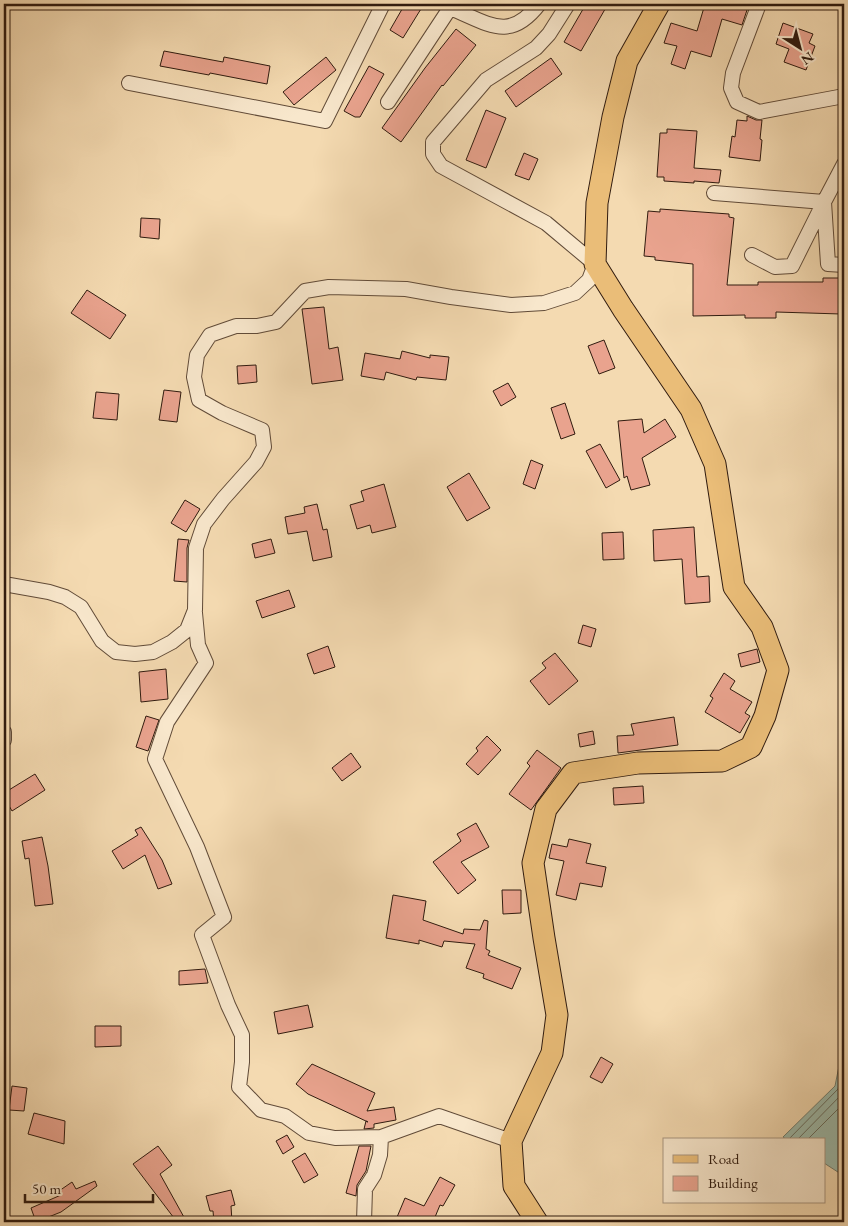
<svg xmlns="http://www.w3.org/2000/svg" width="848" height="1226" font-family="'EB Garamond',serif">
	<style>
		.water { fill: #9cbbac; stroke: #717b6d }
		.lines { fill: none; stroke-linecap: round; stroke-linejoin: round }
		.shore { stroke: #666b5e; stroke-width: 1 }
		.building { fill: #e9a38e; stroke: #301b0f }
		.minor-casing { stroke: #614b38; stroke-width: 16 }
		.primary-casing { stroke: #301b0f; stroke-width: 23 }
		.minor { stroke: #f8e7cc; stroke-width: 14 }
		.primary { stroke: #eabd78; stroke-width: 21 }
	</style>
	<rect width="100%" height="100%" fill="#f4dab1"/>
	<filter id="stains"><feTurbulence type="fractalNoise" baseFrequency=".004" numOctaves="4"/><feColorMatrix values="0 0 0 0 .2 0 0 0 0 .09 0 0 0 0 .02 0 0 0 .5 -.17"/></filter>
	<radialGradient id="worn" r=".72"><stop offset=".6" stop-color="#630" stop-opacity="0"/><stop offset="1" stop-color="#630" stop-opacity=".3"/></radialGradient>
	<!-- water -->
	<path class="water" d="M844 1041V1176L824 1163V1140H787L783 1137 835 1086Z"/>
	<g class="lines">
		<!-- shore -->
		<path class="shore" d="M788 1140 838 1089 844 1065
			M797 1140 844 1092
			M807 1140 844 1103"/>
	</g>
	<!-- building -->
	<path class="building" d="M405 4H424L403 38 390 30Z
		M586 4H608L581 51 564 42Z
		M705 4H749L742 25 722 19 711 57 691 51 685 69 671 64 677 46 664 43 671 23 697 31Z
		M783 23 813 34 809 43 815 46 806 70 784 62 789 49 776 44Z
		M456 29 476 45 443 86 442 85 401 142 382 128 425 68Z
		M164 51 223 62 224 57 270 66 267 84 210 73 209 75 160 66Z
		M326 57 336 70 294 105 283 92Z
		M551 58 562 74 516 107 505 91Z
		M369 66 384 74 360 117H355L344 111Z
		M486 110 506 118 486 168 466 160Z
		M747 116 756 120H762L760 139 762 140 760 161 729 157 732 136 735 137 737 120 747 121Z
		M667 129 697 131 694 168 721 170 719 183 694 181V183L664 181V177H657L660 133H667Z
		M524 153 538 159 529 180 515 175Z
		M660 209 729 214V217L734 218 727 285H758V282H823V278H844V308H841V314L776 312V318H745V315L693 316V264L655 260V257L644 256 648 211 660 212Z
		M141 218 160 219 159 239 140 237Z
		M87 290 126 315 110 339 71 313Z
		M324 307 329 349 338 347 343 380 312 384 302 309Z
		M604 340 615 368 599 374 588 346Z
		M402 351 430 358V355L449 357 446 380 417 377 416 380 386 372 384 380 361 376 365 353 400 359Z
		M256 365 257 382 238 384 237 366Z
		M508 383 516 397 501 406 493 391Z
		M164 390 181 392 177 422 159 420Z
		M96 392 119 394 117 420 93 418Z
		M565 403 575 434 561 439 551 408Z
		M642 419 644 433 665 419 676 437 642 458 650 485 631 490 627 476 624 478 618 421Z
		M600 444 620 480 606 488 586 451Z
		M531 460 543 465 535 489 523 484Z
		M469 473 490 508 467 521 447 487Z
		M384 484 396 527 372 533 370 525 357 529 350 505 364 501 361 491Z
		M185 500 200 509 186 532 171 523Z
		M317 504 323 530 327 529 332 557 313 561 307 531 288 534 285 517 305 513 304 507Z
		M694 527 697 577 709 576 710 602 685 604 682 559 654 561 653 530Z
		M623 532 624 559 603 560 602 533Z
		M178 539 189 540 187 548V582L174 581Z
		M271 539 275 553 255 558 252 544Z
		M289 590 295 607 262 618 256 601Z
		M583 625 596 629 591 647 578 643Z
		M328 646 335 667 314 674 307 654Z
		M757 649 760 662 741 667 738 654Z
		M555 653 578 681 549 705 530 681 546 668 542 663Z
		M166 669 168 699 141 702 139 672Z
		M724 673 735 681 730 689 752 702 745 713 750 716 740 733 705 712 713 698 710 696Z
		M146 716 159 720 148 751 136 747Z
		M674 717 678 745 618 753 617 736 634 735 631 724Z
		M593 731 595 744 580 747 578 734Z
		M487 736 501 750 478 775 466 764 478 751 476 748Z
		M537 750 561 768 531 810 509 794 530 766 527 763Z
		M351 753 361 767 342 781 332 768Z
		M35 774 45 790 12 811 4 797V793Z
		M643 786 644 803 614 805 613 788Z
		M476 823 489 847 461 862 476 880 458 894 433 862 461 841 457 834Z
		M141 827 162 860 172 884 158 889 145 855 123 869 112 851 138 835 135 830Z
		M42 837 48 866 53 904 35 906 29 858 25 859 22 841Z
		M569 839 591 844 586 863 606 867 602 887 580 883 576 900 556 895 564 861 549 858 552 844 567 847Z
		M502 890H521V913L503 914Z
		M393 895 426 901 423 920 463 934 464 929 480 930 484 920 488 921 486 949 490 951 488 955 521 968 512 989 483 978 484 974 466 968 475 944 444 941 442 947 419 940V944L386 938Z
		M205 969 208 983 179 985V971Z
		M308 1005 313 1027 278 1034 274 1012Z
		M95 1026H121V1046L95 1047Z
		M601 1057 613 1064 602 1083 590 1077Z
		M312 1064 375 1093 367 1111 394 1107 396 1120 374 1124V1128L364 1129 366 1121 368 1122 308 1094 296 1084Z
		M12 1086 27 1088 24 1111 9 1110Z
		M34 1113 65 1121 64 1144 28 1134Z
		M287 1135 294 1147 283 1154 276 1141Z
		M158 1146 172 1165 160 1174 185 1219 180 1222H177L133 1164Z
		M359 1146H371L366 1171 357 1185 356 1196 346 1193Z
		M305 1153 318 1175 304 1183 292 1161Z
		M440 1177 455 1185 443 1206 440 1205 433 1222H395L405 1198 424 1206Z
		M95 1181 97 1186 61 1212 36 1222 31 1208 61 1195 59 1191 72 1182 76 1189Z
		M231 1190 235 1205 231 1206 232 1222H214L213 1211H210L206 1196Z"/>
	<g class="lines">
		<!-- minor casing -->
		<g class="minor-casing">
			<path id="minor" d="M759 4 733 73 731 88 737 102 759 112 844 96
				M450 8C488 23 509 43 539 4
				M129 83 325 121 383 4
				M388 102 450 8V4
				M714 193 824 202 844 164
				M752 255 775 267 792 266 824 202 828 264 844 265
				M4 584 49 592 65 597 81 607 102 641 116 652 135 654 153 652 172 642 187 630 195 610 196 548 204 524 223 499 256 462 264 447 262 430 222 413 199 400 194 377 197 355 210 335 236 326H257L276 322 305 291 329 287 406 289 451 297 511 305 544 303 575 293 589 280 595 264 546 223 441 166 433 154V142L486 80 536 48 549 34 568 4
				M195 613 198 645 206 663 167 722 155 759 197 847 224 917 202 935 228 1005 242 1035V1062L239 1087 261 1110 285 1116 309 1133 335 1138 381 1137 439 1116 511 1141
				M4 732V740
				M364 1222 365 1189 374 1175 380 1155 381 1137"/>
		</g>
		<!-- primary casing -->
		<g class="primary-casing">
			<path id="primary" d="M537 1222 514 1186 511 1141 552 1053 557 1015 544 938 533 863 546 809 573 773 638 763 722 761 751 747 765 716 778 670 762 627 734 587 715 464 691 409 623 309 595 264 597 203 613 117 627 61 659 4"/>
		</g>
		<!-- minor -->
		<use href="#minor" class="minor"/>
		<!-- primary -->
		<use href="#primary" class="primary"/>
	</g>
	<!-- margin -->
	<rect width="848" height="1226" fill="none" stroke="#f4dab1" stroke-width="20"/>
	<rect x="5" y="5" width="838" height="1216" fill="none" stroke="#301b0f" stroke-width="2.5"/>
	<rect x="10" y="10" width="828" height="1206" fill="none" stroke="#301b0f"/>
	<!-- legend -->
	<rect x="663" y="1138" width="162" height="65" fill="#f8e7cc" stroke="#a89580"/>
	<rect x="673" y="1155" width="25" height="8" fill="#eabd78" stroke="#a89580"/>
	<text x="708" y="1164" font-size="15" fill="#301b0f">Road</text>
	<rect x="673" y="1176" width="25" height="15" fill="#e9a38e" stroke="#a89580"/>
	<text x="708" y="1188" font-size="15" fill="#301b0f">Building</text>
	<!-- north arrow -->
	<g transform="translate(800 48) rotate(144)" stroke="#f8e7cc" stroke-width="4" paint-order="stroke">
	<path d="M0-4L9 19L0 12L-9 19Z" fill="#301b0f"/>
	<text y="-8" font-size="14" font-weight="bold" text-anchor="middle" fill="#301b0f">N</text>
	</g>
	<!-- scale -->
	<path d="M25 1194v8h128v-8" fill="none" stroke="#301b0f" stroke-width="2.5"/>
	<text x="32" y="1194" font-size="15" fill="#301b0f" stroke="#f8e7cc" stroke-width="4" paint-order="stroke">50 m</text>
	<rect width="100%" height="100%" filter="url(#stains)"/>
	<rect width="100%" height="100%" fill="url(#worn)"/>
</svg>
